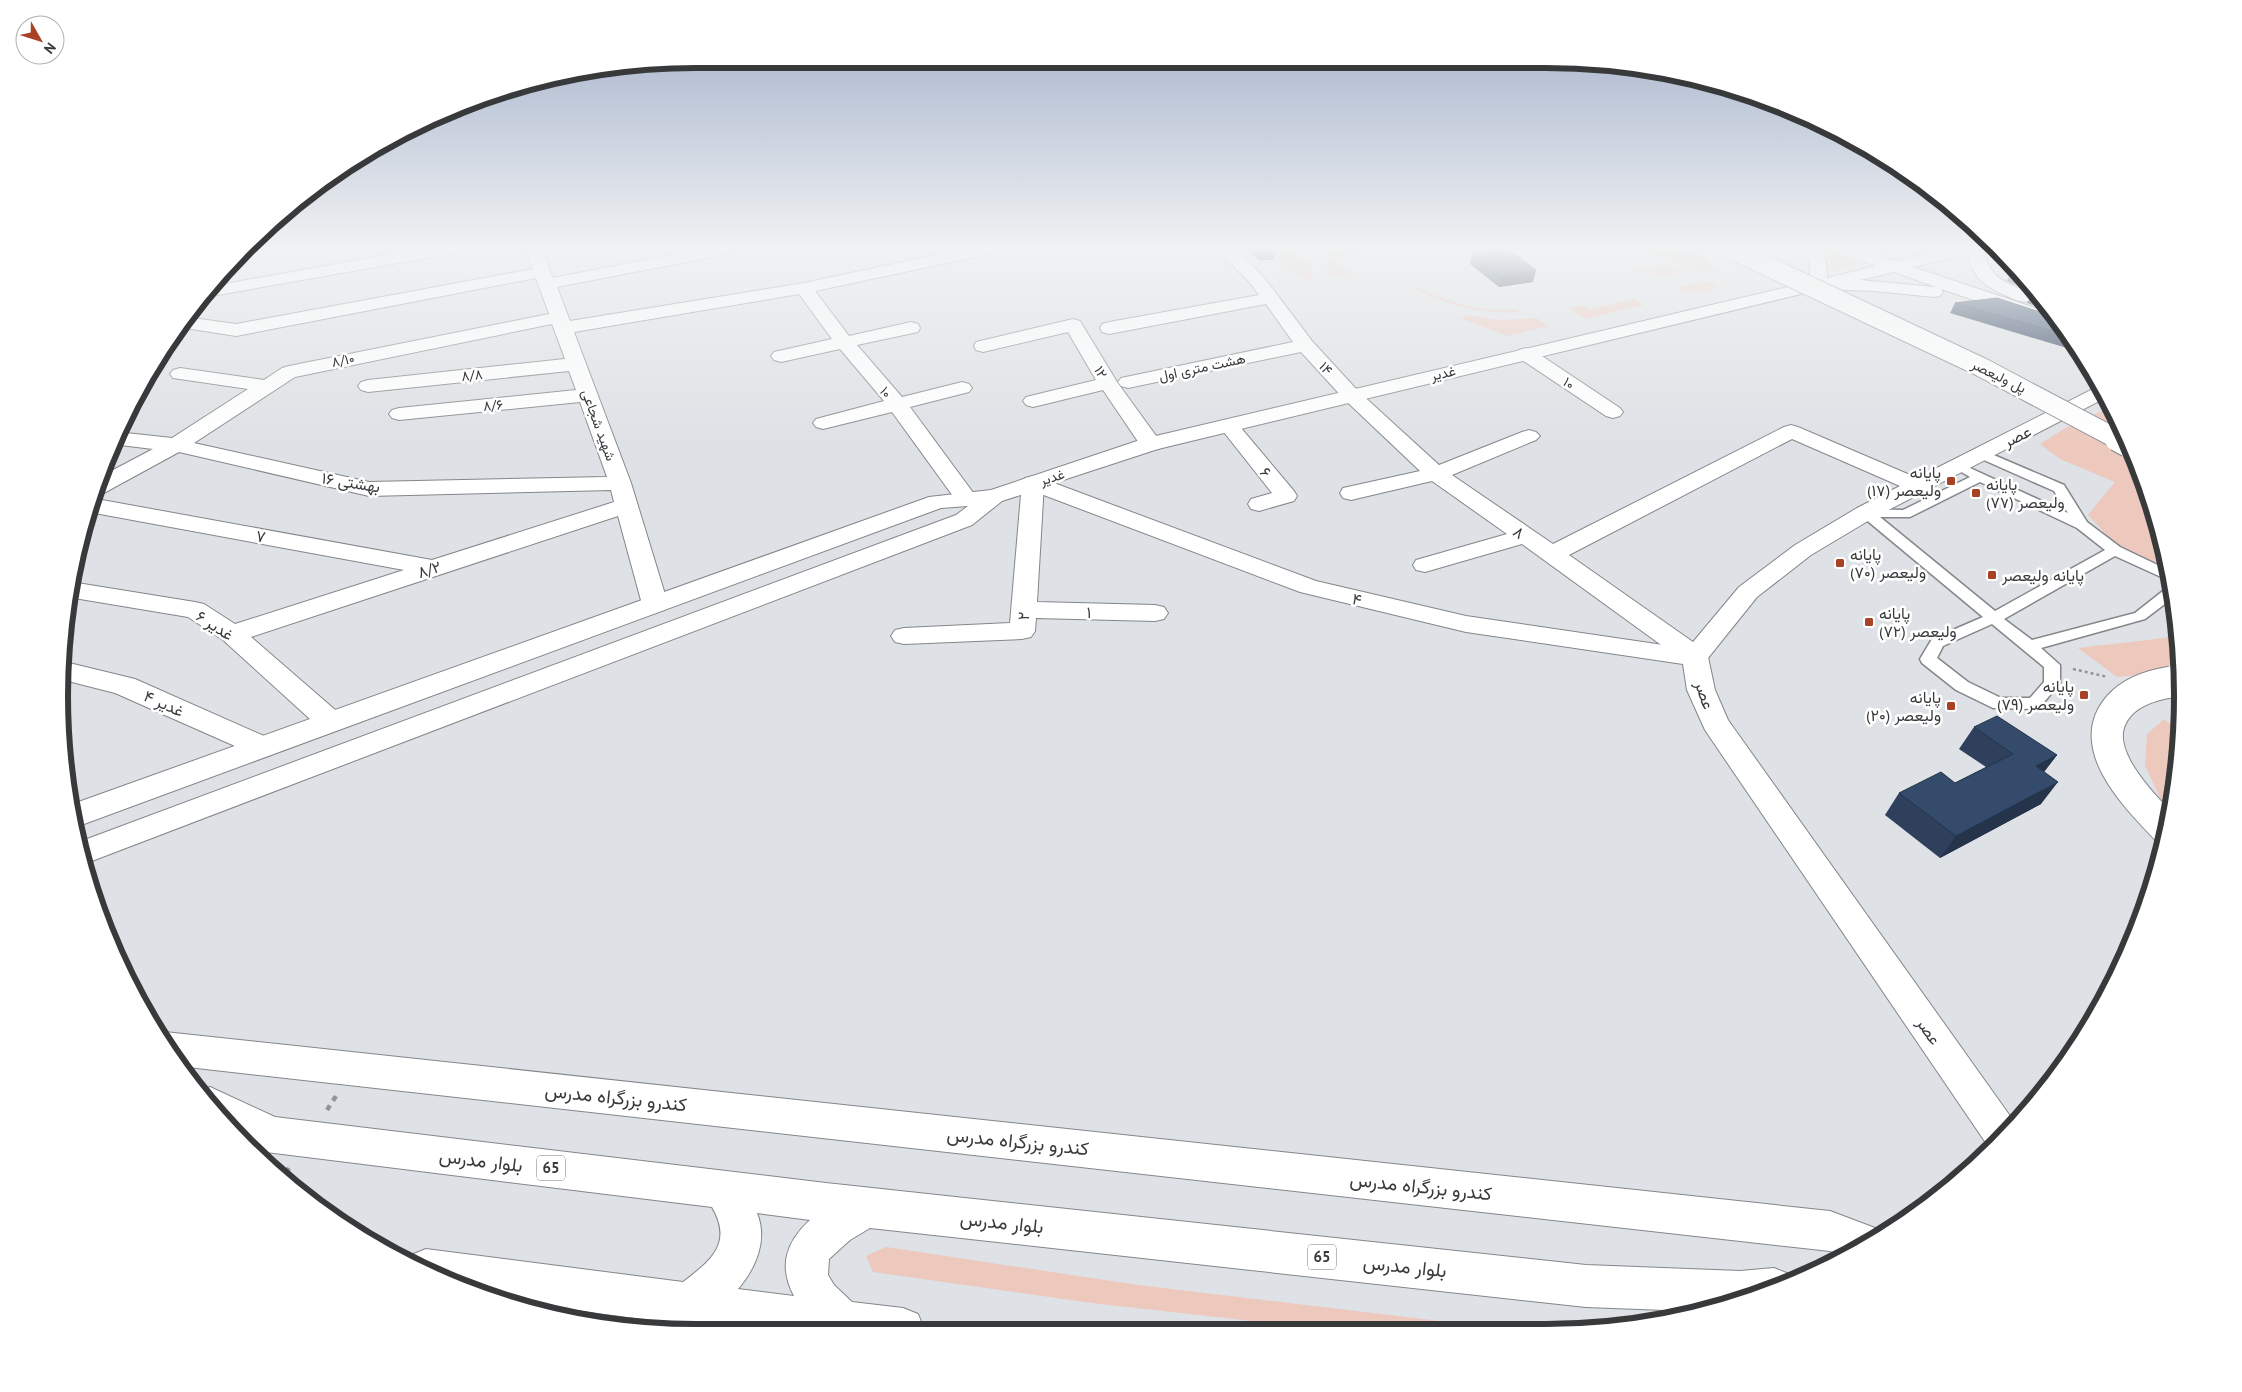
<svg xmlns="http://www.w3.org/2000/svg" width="2242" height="1392" font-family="'PT Sans',Vazirmatn,sans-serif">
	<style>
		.green { fill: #edc8bd }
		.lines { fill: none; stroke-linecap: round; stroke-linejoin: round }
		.lane-casing { stroke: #83868a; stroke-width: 3 }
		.street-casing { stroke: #83868a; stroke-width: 2 }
		.secondary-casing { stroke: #83868a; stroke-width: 2 }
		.primary-casing { stroke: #83868a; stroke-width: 2 }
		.path-far1 { stroke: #939598; stroke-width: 2.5; stroke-dasharray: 3 3; stroke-linecap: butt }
		.path { stroke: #939598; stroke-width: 4.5; stroke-dasharray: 5.5 5.5; stroke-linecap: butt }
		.lane { fill: #fff; fill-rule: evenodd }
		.street { fill: #fff; fill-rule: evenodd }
		.secondary { fill: #fff; fill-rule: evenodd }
		.primary { fill: #fff; fill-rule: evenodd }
		.primary-bridge-far2-casing { stroke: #83868a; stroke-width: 21; stroke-linecap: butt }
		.primary-bridge-far1-casing { stroke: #83868a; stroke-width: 26; stroke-linecap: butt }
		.primary-bridge-casing { stroke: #83868a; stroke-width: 33; stroke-linecap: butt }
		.primary-bridge-far2 { stroke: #fff; stroke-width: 19 }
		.primary-bridge-far1 { stroke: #fff; stroke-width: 24 }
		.primary-bridge { stroke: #fff; stroke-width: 31 }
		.wall { fill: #2e405c }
		.shaded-wall { fill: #25344b }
		.building { fill: #354b6b; stroke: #25344b }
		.poi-dot { fill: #a94125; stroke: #fff; stroke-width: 2 }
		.labels { text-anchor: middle; stroke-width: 5; stroke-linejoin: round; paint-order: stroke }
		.far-street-label { font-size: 14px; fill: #38393b; stroke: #fff }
		.shield { fill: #fff; stroke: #747476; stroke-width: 1 }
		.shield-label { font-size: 15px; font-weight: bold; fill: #38393b }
		.street-label { font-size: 16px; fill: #38393b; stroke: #fff }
		.poi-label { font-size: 16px; fill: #38393b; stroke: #fff; text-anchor: start }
		.near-street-label { font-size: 19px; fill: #38393b; stroke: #fff }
		.rim { fill: none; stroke: #38393b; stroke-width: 6 }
	</style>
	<rect width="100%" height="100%" fill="#dee1e5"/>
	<!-- green -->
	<path class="green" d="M1276 249H1290L1310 264 1314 284 1273 260Z
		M1349 249 1362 253 1334 257 1352 276 1327 278V250Z
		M1637 249H1662L1702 254 1716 271 1703 274Z
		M1820 249H1825L1861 263 1833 272 1829 259Z
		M1665 264 1687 272 1659 277 1651 272 1639 273 1633 270Z
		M1707 281 1720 287C1703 293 1692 296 1676 288Z
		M1419 288C1451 303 1481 313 1517 309L1519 312C1476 314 1453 306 1414 289Z
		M1634 299 1644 305 1586 319 1569 308 1583 305 1591 309Z
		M1466 315 1501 320 1537 318 1548 326 1508 336 1462 319Z
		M2111 407 2149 491 2168 571 2120 549 2088 515 2115 482 2060 459 2040 444 2067 427Z
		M2178 628 2180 671 2117 677 2078 648 2165 638Z
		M2164 719 2182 734 2169 813 2164 807 2145 765 2147 734Z
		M886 1247 1138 1285 1533 1332 1340 1331 1092 1303 873 1272 866 1256Z"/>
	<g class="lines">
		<!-- lane casing -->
		<g class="lane-casing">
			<path id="lane" d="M1982 450 2064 485 2087 522 2120 547 2168 570 2170 581 2115 556 2004 619 2032 640 2135 613 2168 587 2172 586 2174 597 2145 619 2041 648 2060 665V683L2040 707 2034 709 1993 708 1956 690 1922 663 1920 659 1932 639 1983 617 1858 513 1865 509 1903 510 1970 477 1951 466 1952 463 1957 462 2068 513 2054 491 1977 457 1976 454 1977 451ZM1980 482 2077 528 2105 550 1995 611 1880 517H1910ZM1992 624 2044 667V682L2030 698H2001L1968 682 1937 658 1943 646Z"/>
		</g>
		<!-- street casing -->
		<g class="street-casing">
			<path id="street" d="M420 249H457L455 253 449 254 212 296 205 294 213 286Z
				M526 249H542L553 278 701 249H736L734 253 728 254 557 287 570 321 804 283 964 249H997L995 253 989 254 815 291 849 336 911 322 918 324 920 328 918 332 857 345 902 397 962 382 969 384 972 388 969 392 910 407 977 498 974 503 966 505 958 503 892 412 823 429 816 427 813 423 816 419 884 401 840 349 781 362 774 360 771 356 774 352 832 339 799 294 574 332 631 483 668 604 664 610 655 612 646 610 642 604 618 516 251 637 341 715 345 722 341 729 331 732 321 729 223 640 188 617 68 597 71 582 195 602 204 604 235 624 404 570 89 512 91 498 432 560 614 502 611 490 369 496 179 452 102 494 92 495 98 478 153 449 112 444 117 432 172 438 248 389 173 378 170 374 173 370 180 368 264 380 282 368 289 366 549 314 536 278 236 336 179 327 185 317 236 324 533 269ZM552 324 565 359 368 380 361 382 358 386 361 390 368 392 569 371 576 390 399 408 392 410 389 414 392 418 399 420 580 402 607 477 369 482 194 443 295 377Z
				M1217 249H1235L1263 276 1312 341 1358 391 1439 465 1522 432 1529 430 1536 432 1540 436 1536 440 1452 475 1553 544 1784 427 1791 425 1798 427 1917 478 2097 387 2102 386 2107 397 1873 518 1811 555 1757 597 1704 663 1695 666 1686 663 1522 544 1425 572 1416 570 1413 565 1416 560 1507 534 1432 481 1351 500 1343 498 1340 493 1343 488 1420 471 1344 399 1301 352 1128 388 1121 386 1118 382 1121 378 1293 342 1266 304 1109 334 1102 332 1100 328 1102 324 1109 322 1259 295 1251 284ZM1792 439 1900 486 1857 508 1795 545 1739 587 1693 642 1569 555Z
				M1073 319 1080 321 1117 382 1162 444 1159 449 1151 450 1143 449 1103 390 1033 407 1026 405 1023 401 1026 397 1096 380 1068 332 983 352 976 350 974 346 976 342Z
				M1526 348 1533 350 1620 408 1623 412 1620 416 1613 418 1606 416 1519 358 1516 354 1519 350Z
				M1229 420 1236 422 1294 491 1297 496 1294 501 1259 511 1251 509 1248 504 1251 499 1272 493 1219 426 1222 422Z
				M1033 476 1041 478 1044 483 1037 602 1155 605 1164 607 1168 613 1164 619 1155 621 1036 618 1035 631 1031 637 1022 639 904 644 895 642 891 636 895 630 904 628 1010 623 1022 483 1025 478Z
				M61 661 135 679 273 740 277 747 273 754 263 757 253 754 115 693 60 679Z"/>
		</g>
		<!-- secondary casing -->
		<g class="secondary-casing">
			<path id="secondary" d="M1801 249H1818L1826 260 1827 278 1876 266 1839 253 1837 249H1861L1896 261 1947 249H1984C1989 279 2005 282 2030 293L2033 297 2030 301C2021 303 2015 300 2007 296 1987 288 1971 277 1968 254L1913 267 2053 314 2062 327 2051 326 1941 289 1943 292 1940 296 1934 297 1874 291 1822 289 1158 449 1054 483 1316 581 1466 616 1704 651 1708 657 1715 690 1728 720 2015 1123 1990 1149 1705 730 1687 690 1683 664 1466 632 1300 592 1033 491 1002 501 972 525 84 864 79 842 956 515 968 506 941 508 84 824 75 827 70 805 929 497 991 490 1143 439 1809 282 1810 261ZM1894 272 1936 287 1860 280Z
				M165 1032 1830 1211 1883 1231 1885 1233 1864 1248 1845 1257 1830 1251 179 1066 166 1050 158 1034Z"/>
		</g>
		<!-- primary casing -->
		<g class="primary-casing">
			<path id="primary" d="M210 1087 275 1117 826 1183 1586 1265 1740 1271 1774 1268 1789 1274 1792 1281 1751 1300 1692 1311 1586 1307 870 1228 850 1240 829 1259 828 1275 834 1285 852 1302 903 1308 918 1314 924 1329 711 1328 521 1303 452 1285 409 1260 411 1255 426 1249 683 1282C712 1260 733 1243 712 1207L249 1150 199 1091ZM757 1213 810 1220C786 1242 778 1266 794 1296L738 1289C756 1268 768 1240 757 1213Z"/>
		</g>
		<!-- path-far1 -->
		<path class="path-far1" d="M2073 669 2108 677"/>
		<!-- path -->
		<path class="path" d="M327 1110 336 1096
			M282 1179 289 1168"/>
		<!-- lane -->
		<use href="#lane" class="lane"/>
		<!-- street -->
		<use href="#street" class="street"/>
		<!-- secondary -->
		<use href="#secondary" class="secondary"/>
		<!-- primary -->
		<use href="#primary" class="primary"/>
		<!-- primary-bridge-far2 casing -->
		<g class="primary-bridge-far2-casing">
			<path id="primary-bridge-far2" d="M1731 249 1981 367 2119 440"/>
		</g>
		<!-- primary-bridge-far1 casing -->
		<g class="primary-bridge-far1-casing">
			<path id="primary-bridge-far1" d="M2117 439 2128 445
				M2162 684 2180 682"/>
		</g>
		<!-- primary-bridge casing -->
		<g class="primary-bridge-casing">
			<path id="primary-bridge" d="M2167 830C2139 800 2083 747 2119 706 2132 691 2152 685 2171 682"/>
		</g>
		<!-- primary-bridge-far2 -->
		<use href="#primary-bridge-far2" class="primary-bridge-far2"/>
		<!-- primary-bridge-far1 -->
		<use href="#primary-bridge-far1" class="primary-bridge-far1"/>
		<!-- primary-bridge -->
		<use href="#primary-bridge" class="primary-bridge"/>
	</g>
	<!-- wall -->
	<path class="wall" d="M1247 249H1276L1273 260H1259Z
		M1472 252 1533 282 1499 287 1470 264Z
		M2001 253 2025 276 2050 311 2027 303 2032 294V292L2007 281 2011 271 2005 270Z
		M1955 303 2055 317 2080 352 1950 313Z
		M1974 727 2057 755 2044 772 2041 804 1940 858 1885 815 1899 793 1955 783 1986 767 1959 749Z"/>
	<!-- shaded-wall -->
	<path class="shaded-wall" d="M1274 249H1276L1273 260Z
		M1536 270 1533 282 1499 287 1502 275Z
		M2057 755 2040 777 2036 766Z
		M2058 782 2041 804 1940 858 1956 836Z"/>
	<!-- building -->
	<path class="building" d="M1494 249H1508L1536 270 1502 275 1472 252Z
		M2014 266 2025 276 2026 277 2013 271Z
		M2036 291 2039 295 2033 293Z
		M1997 298 2055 317 2069 336 1955 303Z
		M1997 716 2057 755 2036 766 2058 782 1956 836 1899 793 1941 772 1955 783 2013 754 1974 727Z"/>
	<!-- sky -->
	<linearGradient id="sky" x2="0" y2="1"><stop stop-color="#a0aec8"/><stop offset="0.56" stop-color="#f0f2f3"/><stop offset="1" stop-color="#f0f2f3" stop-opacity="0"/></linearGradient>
	<rect width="2242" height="444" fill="url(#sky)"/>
	<!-- markers -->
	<g class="poi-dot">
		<rect x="1946" y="476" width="10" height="10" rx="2.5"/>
		<rect x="1971" y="488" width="10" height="10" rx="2.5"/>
		<rect x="1835" y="558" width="10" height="10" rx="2.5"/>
		<rect x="1987" y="570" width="10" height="10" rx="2.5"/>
		<rect x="1864" y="617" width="10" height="10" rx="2.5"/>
		<rect x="2079" y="690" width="10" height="10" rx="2.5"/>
		<rect x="1946" y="701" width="10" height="10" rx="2.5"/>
	</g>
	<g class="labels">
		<!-- far-street labels -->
		<g class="far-street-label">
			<text transform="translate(343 360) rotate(-11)" y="5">۸/۱۰</text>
			<text transform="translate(1202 367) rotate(-12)" y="5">هشت متری اول</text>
			<text transform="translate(1326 368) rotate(48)" y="5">۱۴</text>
			<text transform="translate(1101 372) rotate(59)" y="5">۱۲</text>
			<text transform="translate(1443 373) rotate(-13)" y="5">غدیر</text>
			<text transform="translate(472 375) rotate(-6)" y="5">۸/۸</text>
			<text transform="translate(1999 376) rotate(26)" y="5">پل ولیعصر</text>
			<text transform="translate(1569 383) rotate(34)" y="5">۱۰</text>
			<text transform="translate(886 392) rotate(50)" y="5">۱۰</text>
			<text transform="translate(493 405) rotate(-6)" y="5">۸/۶</text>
			<text transform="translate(599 425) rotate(70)" y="5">شهید شجاعی</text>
			<text transform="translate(1052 477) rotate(-18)" y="5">غدیر</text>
		</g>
		<!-- shield labels -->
		<g class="shield">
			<rect x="537" y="1155.5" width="28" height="25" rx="4"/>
			<rect x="1308" y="1244.5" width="28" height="25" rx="4"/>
		</g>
		<g class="shield-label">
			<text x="551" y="1173">65</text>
			<text x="1322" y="1262">65</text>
		</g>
		<!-- street labels -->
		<g class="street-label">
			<text transform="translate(2017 436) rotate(-27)" y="6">عصر</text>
			<text transform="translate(1266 472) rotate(51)" y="6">۶</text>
			<text transform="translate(351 482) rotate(9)" y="6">۱۶ بهشتی</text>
			<text transform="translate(1519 532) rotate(35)" y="6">۸</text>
			<text transform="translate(261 536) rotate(10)" y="6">۷</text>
			<text transform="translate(429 569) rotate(-18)" y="6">۸/۲</text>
			<text transform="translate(1357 599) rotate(13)" y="6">۴</text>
			<text transform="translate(1089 612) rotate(1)" y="6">۱</text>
			<text transform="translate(1023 616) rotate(-87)" y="6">۲</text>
			<text transform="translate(215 625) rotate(33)" y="6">غدیر ۶</text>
			<text transform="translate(1705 695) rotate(71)" y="6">عصر</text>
			<text transform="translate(164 703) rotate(24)" y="6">غدیر ۴</text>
			<text transform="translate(1929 1031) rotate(55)" y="6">عصر</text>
		</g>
		<!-- poi labels -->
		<g class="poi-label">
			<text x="1941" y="478" text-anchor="end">پایانه<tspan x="1941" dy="18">ولیعصر (۱۷)</tspan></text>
			<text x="1986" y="490">پایانه<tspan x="1986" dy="18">ولیعصر (۷۷)</tspan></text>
			<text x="1850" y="560">پایانه<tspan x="1850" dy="18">ولیعصر (۷۰)</tspan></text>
			<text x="2002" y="581">پایانه ولیعصر</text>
			<text x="1879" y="619">پایانه<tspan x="1879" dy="18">ولیعصر (۷۲)</tspan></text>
			<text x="2074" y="692" text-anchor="end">پایانه<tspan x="2074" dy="18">ولیعصر (۷۹)</tspan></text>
			<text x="1941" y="703" text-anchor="end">پایانه<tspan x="1941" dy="18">ولیعصر (۲۰)</tspan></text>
		</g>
		<!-- near-street labels -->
		<g class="near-street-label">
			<text transform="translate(616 1097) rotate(6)" y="7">کندرو بزرگراه مدرس</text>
			<text transform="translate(1018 1141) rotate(6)" y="7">کندرو بزرگراه مدرس</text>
			<text transform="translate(481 1160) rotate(7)" y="7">بلوار مدرس</text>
			<text transform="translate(1421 1186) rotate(6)" y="7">کندرو بزرگراه مدرس</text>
			<text transform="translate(1002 1222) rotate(6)" y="7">بلوار مدرس</text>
			<text transform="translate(1405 1266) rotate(6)" y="7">بلوار مدرس</text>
		</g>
	</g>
	<!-- crop -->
	<path d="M0 0H2242V1392H0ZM696 68H1546A628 628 0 0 1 2174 696V696A628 628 0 0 1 1546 1324H696A628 628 0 0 1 68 696V696A628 628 0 0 1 696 68Z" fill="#fff" fill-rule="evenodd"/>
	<path class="rim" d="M696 68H1546A628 628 0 0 1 2174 696V696A628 628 0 0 1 1546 1324H696A628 628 0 0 1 68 696V696A628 628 0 0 1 696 68Z"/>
	<!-- north arrow -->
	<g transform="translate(40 40) rotate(129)"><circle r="24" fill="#ffffff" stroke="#afb0b1"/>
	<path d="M0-4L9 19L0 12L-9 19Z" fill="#a94125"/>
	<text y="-8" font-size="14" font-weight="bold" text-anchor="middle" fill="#38393b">N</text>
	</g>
</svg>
